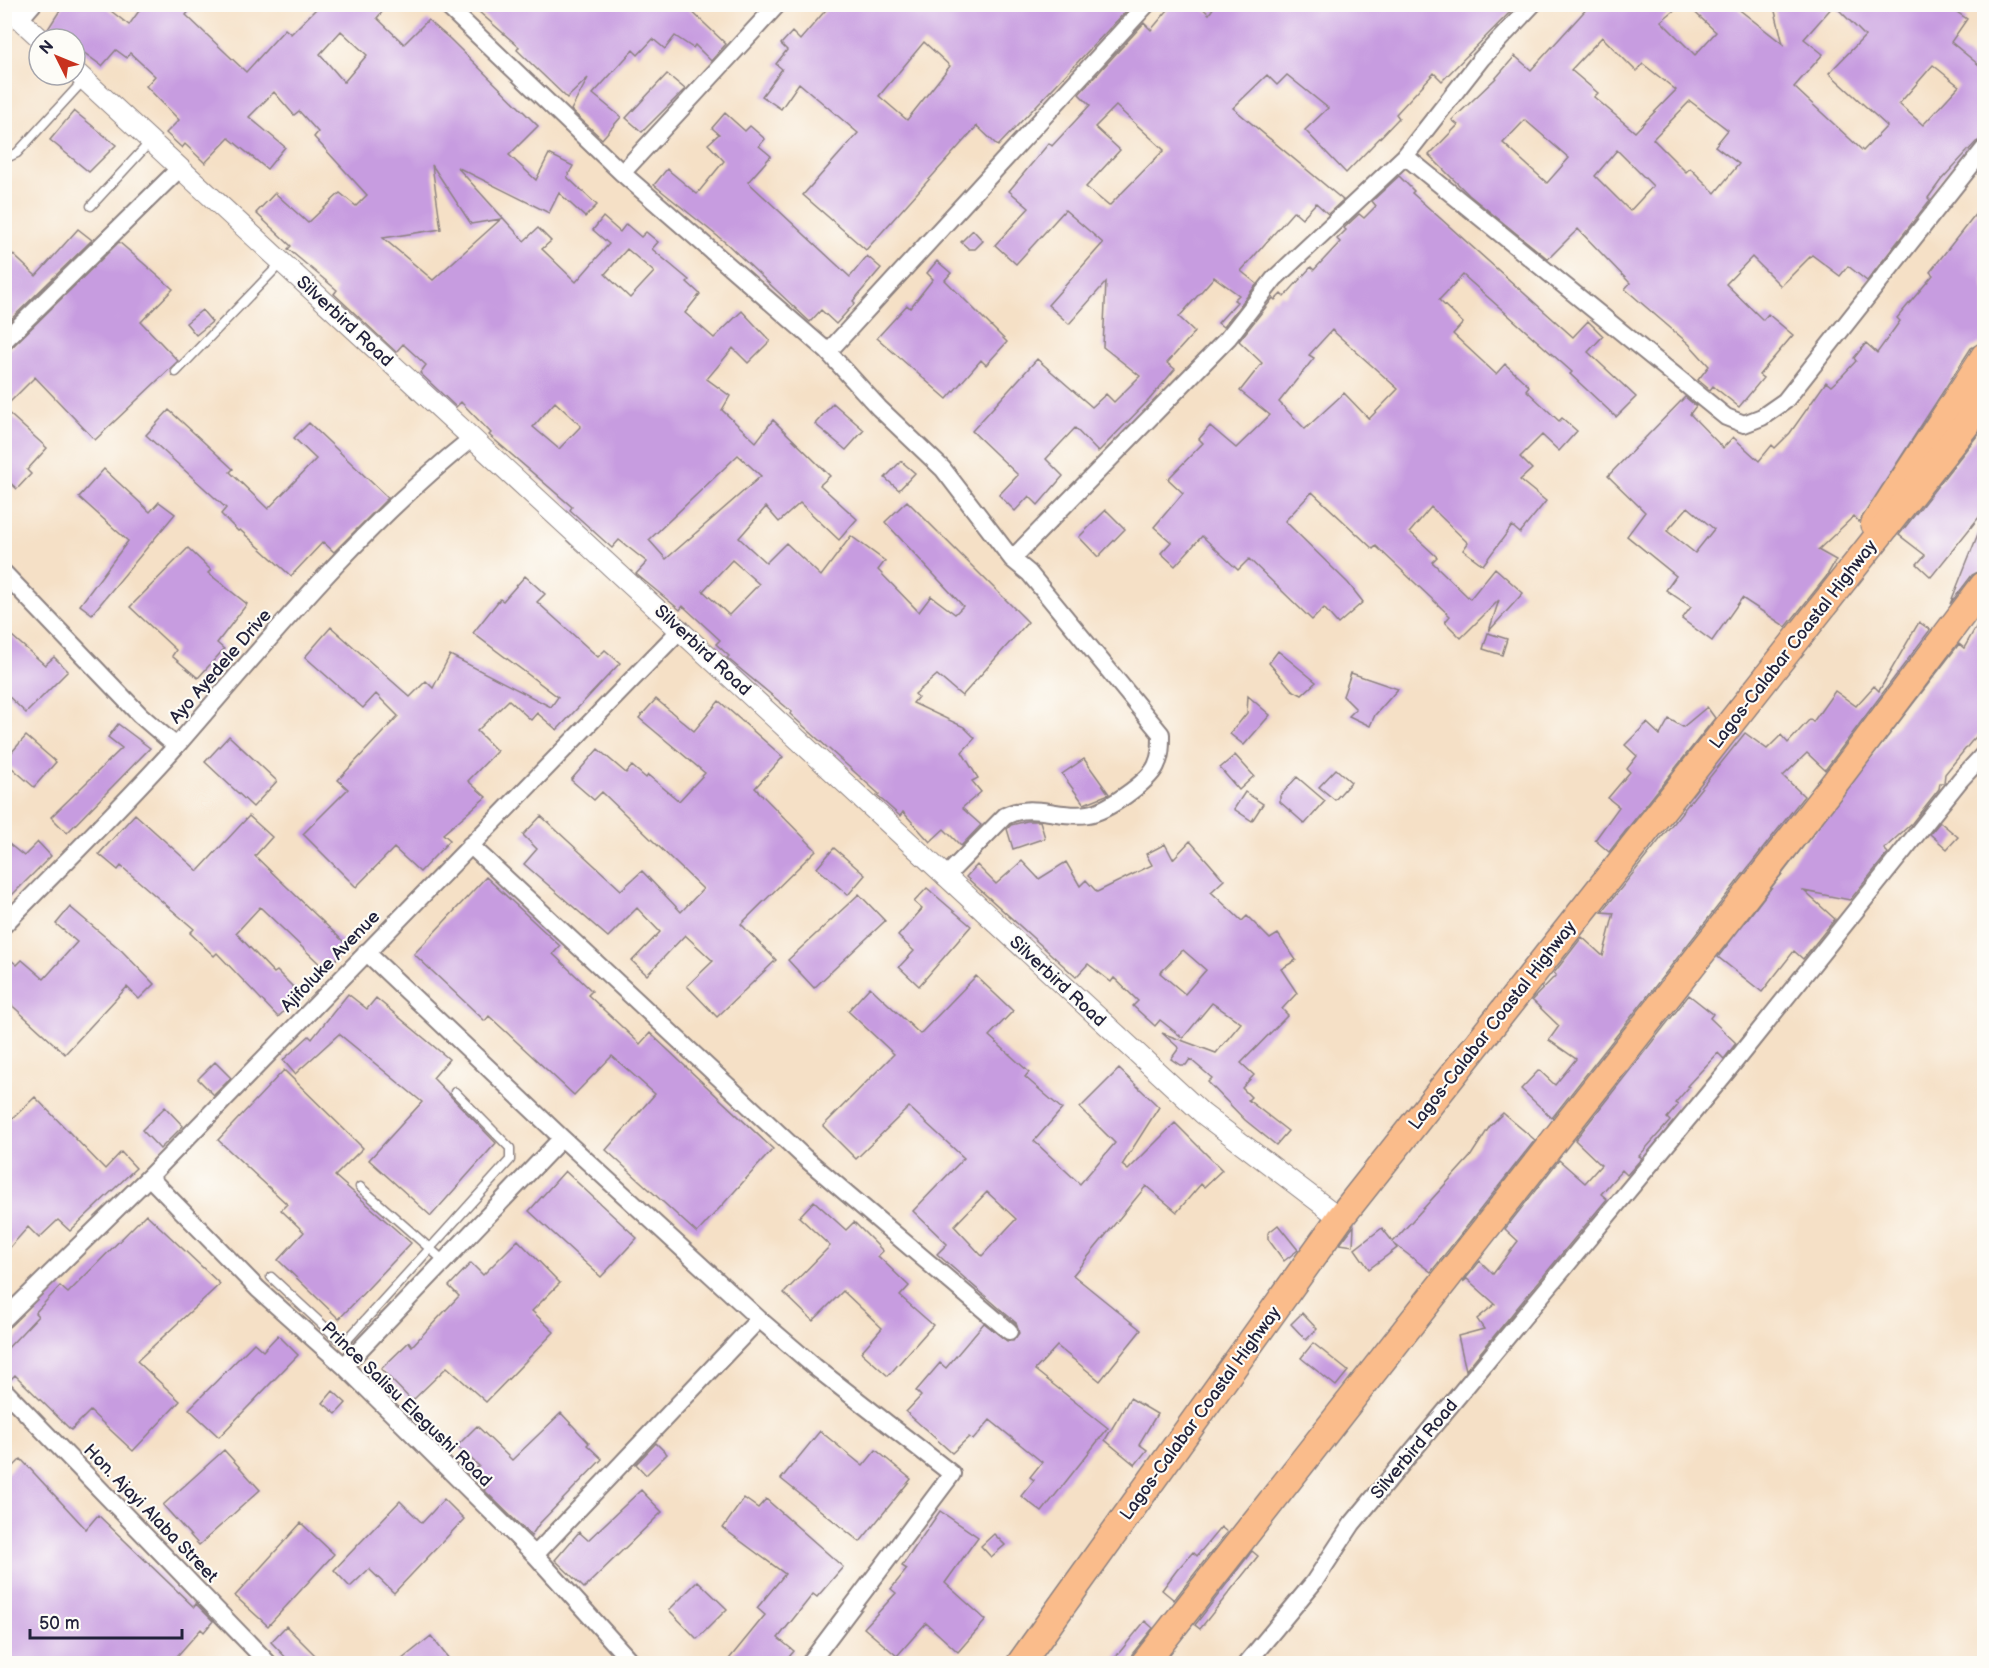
<svg xmlns="http://www.w3.org/2000/svg" width="1989" height="1668" font-family="'Balsamiq Sans',sans-serif">
	<style>
		.building { fill: #c79ce0; fill-rule: evenodd }
		.lines { fill: none; stroke-linecap: round; stroke-linejoin: round }
		.service-casing { stroke: #8c8180; stroke-width: 11 }
		.minor-casing { stroke: #8c8180; stroke-width: 20 }
		.tertiary-casing { stroke: #8c8180; stroke-width: 22 }
		.primary-casing { stroke: #8c8180; stroke-width: 28 }
		.trunk-casing { stroke: #8c8180; stroke-width: 30 }
		.service { stroke: #fff; stroke-width: 8 }
		.minor { stroke: #fff; stroke-width: 16 }
		.tertiary { stroke: #fff; stroke-width: 20 }
		.primary { stroke: #fabc8b; stroke-width: 26 }
		.trunk { stroke: #fabc8b; stroke-width: 27 }
		.labels { text-anchor: middle; stroke-width: 4.5; stroke-linejoin: round; paint-order: stroke }
		.street-label { font-size: 18px; fill: #22223b; stroke: #fdfcf7 }
	</style>
	<rect width="100%" height="100%" fill="#fdfcf7"/>
	<filter id="ink" filterUnits="userSpaceOnUse"><feTurbulence type="fractalNoise" baseFrequency=".0167" numOctaves="2"/><feDisplacementMap in="SourceGraphic" scale="12" xChannelSelector="R" yChannelSelector="G"/><feConvolveMatrix kernelMatrix="1 2 1 2 8 2 1 2 1" color-interpolation-filters="sRGB"/></filter>
	<filter id="wash" filterUnits="userSpaceOnUse"><feTurbulence type="fractalNoise" baseFrequency=".008" numOctaves="4" result="noise"/><feDisplacementMap in="SourceGraphic" scale="24" xChannelSelector="R" yChannelSelector="G"/><feGaussianBlur stdDeviation="1.35" result="paint"/><feColorMatrix in="noise" values="0 0 0 0 0 0 0 0 0 0 0 0 0 0 0 0 0 1.4 0 .05"/><feComposite in="paint" operator="in"/></filter>
	<g filter="url(#wash)">
		<rect width="100%" height="100%" fill="#f5e0c6"/>
		<g id="blocks">
			<!-- building -->
			<path class="building" d="M64 4H102L129 25 144 4H195L186 15 246 72 285 29 291 34 321 4H389L377 18 404 44 428 20 450 39 538 126 509 155 536 180 549 154 573 166 567 177 597 205 585 217 559 193 549 213 457 167 524 241 538 228 551 241 542 249 576 282 609 244 593 230 603 217 620 232 626 224 641 237 646 232 658 242 652 249 689 280 687 282 700 294 685 313 714 338 742 311 770 341 748 363 733 348 707 379 730 396 722 410 756 442 773 420 830 476 820 485 857 519 839 540 800 503 779 522 766 507 739 538 766 563 786 543 821 576 851 536 885 561 878 570 919 612 931 596 955 614 963 606 885 522 907 501 1028 622 962 696 937 675 915 694 918 697 913 703 964 727 975 738 962 752 978 778 972 781 981 792 962 808 981 825 961 846 944 829 930 842 903 812 900 816 882 800 877 796 879 794 790 714 792 712 727 658 729 656 716 644 720 640 683 606 680 610 636 574 647 562 619 540 612 548 570 510 572 507 489 435 491 433 461 402 456 407 420 373 426 365 403 344 396 352 334 294 337 290 288 249 291 246 256 213 275 193 308 223 340 193 356 206 367 195 314 137 318 132 299 111 294 115 274 92 249 117 285 147 267 169 229 138 205 163 185 144 182 148 166 133 179 120 146 86 155 76 130 53 127 58 116 50 102 66 75 46V39H61L51 33 48 29ZM341 31 367 55 344 82 320 54ZM432 165 471 224 501 219 433 280 383 238 441 229ZM627 249 654 272 630 298 605 274ZM555 402 581 426 559 449 533 427ZM738 455 761 476 666 559 649 540ZM732 560 759 584 729 615 703 591Z
				M470 4H684L726 44 711 61 695 45 693 48 675 36 665 49 653 39 638 55 633 50 593 94 621 117 602 139 571 110 588 78 567 98 517 50 519 47Z
				M831 4H1125L1129 8 998 146 977 126 866 250 803 195 858 133 799 83 781 109 762 96 782 69 776 64 787 50 781 44 792 32 800 40ZM924 42 950 66 907 120 879 96Z
				M1173 4H1198L1209 14 1216 4H1518L1442 81 1434 73 1396 114 1399 118 1346 173 1305 130 1328 108 1287 75 1277 85 1267 75 1233 108 1343 200 1328 214 1316 203 1302 218 1294 211 1241 271 1257 284 1223 327 1218 323 1237 302 1234 300 1239 295 1214 277 1179 317 1195 332 1167 363 1175 369 1149 400 1098 452 1075 428 1046 459 1063 476 1038 505 1029 496 1015 511 999 495 1018 475 972 431 1037 359 1092 407 1106 394 1114 402 1140 376 1103 347 1106 282 1069 324 1048 305 1103 243 1065 210 1016 264 995 245 1029 208 1009 191 1049 143 1052 146 1090 105 1079 94 1144 23 1151 30ZM1116 106 1164 150 1109 206 1086 187 1120 150 1095 127Z
				M1591 4H1682L1661 21 1695 55 1716 32 1686 4H1732L1783 44 1774 7 1783 4H1945L1967 19 1951 42 1984 69V138L1976 142 1941 180 1928 198 1930 200 1867 281 1848 266 1840 276 1812 255 1781 286 1752 257 1726 284 1763 320 1768 314 1793 335 1759 375 1763 378 1739 407 1713 386 1710 390 1698 380 1709 366 1689 344 1625 289 1630 283 1578 229 1548 259 1469 195 1429 155 1458 125 1452 120 1495 79 1515 56 1531 70ZM1834 5 1865 36 1829 73 1887 126 1863 151 1794 87 1823 54 1804 39ZM1602 37 1636 71 1643 64 1676 90 1635 132 1594 97 1598 93 1571 70ZM1933 65 1959 86 1923 125 1899 104ZM1690 101 1728 130 1715 146 1739 164 1715 193 1690 168 1686 172 1653 139ZM1525 120 1569 158 1547 183 1503 143ZM1617 150 1653 186 1630 211 1595 176Z
				M667 74 685 89 642 132 626 118Z
				M74 111 116 145 89 172 50 140Z
				M725 113 745 131 750 126 765 139 759 146 771 156 748 182 850 277 867 256 881 268 853 301 855 303 836 324 821 310 810 322 726 243 654 185 667 169 697 194 724 161 708 144 719 134 712 128Z
				M1399 176 1414 191 1412 193 1573 337 1588 321 1603 336 1588 352 1636 397 1616 417 1570 374 1572 372 1463 275 1439 300 1463 323 1453 334 1496 374 1505 364 1529 386 1526 390 1559 421 1562 418 1577 431 1559 451 1542 435 1520 457 1532 469 1520 480 1546 501 1520 533 1512 526 1483 565 1463 550 1468 543 1431 507 1410 532 1437 557 1432 562 1470 599 1495 568 1523 593 1489 631 1499 600 1461 638 1445 622 1450 616 1376 546 1373 549 1312 492 1285 521 1348 583 1363 602 1338 624 1324 608 1312 620 1249 559 1238 570 1202 536 1175 566 1161 553 1171 542 1154 527 1183 493 1168 479 1203 443 1199 439 1210 426 1236 448 1270 415 1240 391 1262 363 1239 341 1273 298 1275 300 1281 294 1284 297 1311 267 1314 270 1340 242 1337 239 1346 230 1344 228 1359 214 1364 218 1376 206 1372 201ZM1332 330 1398 389 1369 419 1344 393 1305 429 1279 402 1314 358 1309 355Z
				M1984 203V341L1971 348 1859 522 1854 516 1818 550 1836 560 1826 577 1786 627 1742 598 1712 641 1682 619 1691 607 1666 590 1676 576 1627 536 1645 512 1608 476 1685 397 1696 406 1690 414 1723 448 1733 437 1759 461 1772 445 1775 448 1790 433 1826 382 1831 386 1842 376 1856 361 1854 358 1866 343 1877 353 1900 321 1897 318 1933 275 1930 272ZM1688 507 1714 529 1695 553 1667 531Z
				M78 229 92 240 4 326V246L36 276Z
				M973 230 983 241 975 249H969L961 242Z
				M119 242 173 289 141 322 178 361 95 440 35 377 4 408V351L11 348Z
				M937 261 951 273 945 280 1007 342 986 365 981 360 947 399 877 338 907 305 910 308 933 279 927 273Z
				M202 310 212 322 196 335 186 323Z
				M833 403 864 430 846 450 815 424Z
				M4 409 47 448 27 470 31 474 17 489 4 477Z
				M169 410 233 469 230 472 268 509 316 459 294 438 309 423 388 498 334 552 323 542 291 576 240 530 238 531 221 514 226 508 146 435Z
				M1984 427V511L1931 577 1917 564 1925 555 1899 535Z
				M901 461 915 473 899 490 885 478Z
				M104 469 150 512 159 502 175 514 92 614 80 605 128 541 79 497Z
				M1106 510 1125 529 1098 557 1079 537Z
				M1984 519V569L1972 575 1950 604Z
				M188 548 211 570 208 573 247 604 217 643 224 649 198 678 172 656 176 650 130 607Z
				M525 576 545 594 537 602 598 657 605 650 620 663 557 730 537 713 531 720 509 700 477 731 497 751 468 781 486 797 443 834 450 840 420 872 394 848 356 887 303 834 348 789 338 780 398 716 376 694 363 708 305 657 331 627 410 697 426 681 433 688 450 655 551 707 558 697 473 633 500 599 503 601Z
				M1984 613V729L1971 742 1945 774 1944 783H1940L1939 789 1912 823 1884 849 1888 853 1850 900 1804 891 1835 919 1803 959 1794 951 1762 992 1718 957 1959 644 1964 648Z
				M1919 622 1930 630 1825 770 1807 753 1783 776 1804 796 1552 1118 1521 1089 1539 1070 1555 1085 1576 1059 1549 1040 1559 1026 1532 1000 1556 975 1554 973 1582 937 1603 956 1614 913 1602 912 1745 733 1767 749 1781 735 1788 743 1810 719 1813 722 1835 691 1856 706 1874 686 1879 691Z
				M4 629 45 665 54 657 68 671 26 713 4 692Z
				M1488 633 1507 639 1502 655 1483 649Z
				M1278 651 1316 682 1302 695 1292 690 1269 663Z
				M1351 673 1398 689 1375 715 1370 726 1349 716 1356 709 1343 696Z
				M1248 696 1270 715 1244 745 1230 734 1247 713Z
				M656 699 694 731 719 701 783 757 755 788 816 850 741 924 776 960 717 1017 687 986 713 961 685 935 647 975 632 961 660 932 637 908 608 937 524 864 537 849 523 835 541 816 621 890 642 871 681 912 703 889 602 792 594 800 571 780 598 749 626 773 632 766 646 778 648 775 679 801 705 773 639 718Z
				M1707 707 1715 718 1609 852 1595 840 1619 807 1608 798 1630 772 1627 769 1637 756 1625 745 1647 723 1660 735 1669 719 1683 727Z
				M118 724 150 748 67 833 51 817 122 748 108 737Z
				M26 736 56 762 34 787 4 761Z
				M229 736 277 781 253 807 205 762Z
				M1235 755 1254 776 1239 790 1220 768Z
				M1084 759 1109 794 1084 804 1062 774Z
				M1336 769 1351 782 1335 800 1319 787Z
				M1297 777 1325 801 1305 824 1280 802V796Z
				M1245 792 1263 804 1252 821 1234 809Z
				M135 814 198 871 249 816 272 837 255 856 348 946 326 970 260 907 236 933 274 973 277 971 301 995 278 1017 217 953 214 956 190 933 194 929 121 866 118 870 99 854Z
				M1027 821H1040L1045 838 1013 849 1007 829 1011 825Z
				M1940 822 1958 837 1947 849 1930 834Z
				M4 840 24 856 38 842 51 856 4 903Z
				M1190 841 1224 880 1211 892 1242 921 1247 916 1270 939 1278 934 1296 960 1281 969 1297 993 1282 1009 1288 1015 1241 1063 1254 1075 1242 1088 1251 1097 1248 1100 1288 1131 1276 1145 1245 1120 1208 1082 1212 1078 1190 1059 1186 1065H1180L1171 1059 1179 1048 1162 1033 1216 1053 1241 1023 1212 1003 1183 1038 1160 1020 1155 1026 1133 1006 1138 1001 1114 978 1111 982 1088 964 1076 977 966 877 977 865 996 884 1022 861 1039 879 1066 862 1080 886 1086 880 1097 892 1152 865 1146 854 1165 844 1173 859ZM1183 950 1206 970 1185 994 1160 973Z
				M834 848 865 875 848 895 817 868Z
				M486 877 560 946 553 954 592 991 588 995 640 1044 650 1033 773 1149 697 1233 606 1150 655 1094 612 1056 574 1095 489 1016 485 1021 414 954Z
				M927 888 971 926 919 986 899 967 914 951 898 936 922 909 914 902Z
				M859 894 885 921 814 988 788 960Z
				M70 907 122 951 154 984 139 999 127 987 65 1054 4 998V954L17 965 22 960 44 979 77 942 56 924Z
				M976 976 1013 1011 989 1036 1029 1072 1025 1077 1062 1109 1034 1141 1080 1184 1115 1143 1080 1108 1119 1069 1159 1107 1122 1165 1128 1170 1175 1123 1222 1170 1204 1187 1201 1184 1177 1212 1146 1186 1073 1275 1141 1330 1100 1381 1057 1346 1035 1370 1108 1428 1042 1512 1021 1496 1034 1480 1030 1477 1042 1462 990 1420 973 1440 969 1437 952 1453 906 1412 921 1396 916 1391 940 1363 946 1368 984 1323 1007 1341H1013L1019 1333 1016 1323 937 1254 947 1244 913 1211 964 1158 909 1107 856 1159 823 1126 894 1054 848 1011 870 987 920 1034ZM987 1192 1016 1219 982 1256 954 1226Z
				M348 994 367 1009 376 998 449 1059 433 1078 496 1143 431 1216 369 1160 422 1102 339 1034 295 1074 283 1060 309 1036 312 1039Z
				M1689 995 1713 1014 1710 1018 1736 1043 1724 1059 1718 1053 1687 1086 1689 1087 1675 1103 1678 1105 1667 1118 1670 1121 1639 1156 1642 1158 1627 1175 1622 1170 1601 1194 1607 1199 1466 1370 1458 1336 1484 1329 1477 1319 1495 1304 1467 1279 1463 1282 1480 1261 1493 1274 1518 1241 1505 1229 1559 1160 1585 1183 1601 1165 1575 1140Z
				M215 1062 231 1078 214 1095 198 1079Z
				M284 1070 363 1148 335 1176 411 1243 339 1319 278 1260 304 1232 281 1210 287 1204 218 1140Z
				M35 1097 105 1169 121 1152 136 1168 70 1231 58 1220 39 1238 28 1227 4 1254V1111L13 1118Z
				M165 1107 183 1126 160 1149 142 1130Z
				M1503 1113 1535 1140 1431 1272 1393 1243 1397 1248 1369 1269 1355 1249 1382 1228 1393 1242 1470 1157 1490 1126Z
				M565 1171 637 1238 601 1277 529 1211Z
				M814 1201 846 1230 854 1222 883 1251 878 1256 909 1286 900 1296 933 1325 888 1376 861 1352 882 1328 843 1291 813 1321 784 1293 830 1246 799 1217Z
				M146 1214 220 1284 137 1361 180 1401 133 1451 90 1411 71 1430 15 1375 9 1381 4 1380V1352L38 1316 35 1313 60 1286 68 1293Z
				M1278 1225 1298 1250 1284 1261 1268 1239V1233Z
				M1354 1226 1353 1246 1340 1244 1353 1227Z
				M518 1240 560 1283 532 1311 554 1332 486 1402 447 1367 412 1401 381 1369 409 1342 412 1346 459 1296 449 1286 471 1263 483 1275Z
				M1302 1313 1317 1329 1306 1340 1291 1324Z
				M278 1335 298 1355 219 1437 189 1409 254 1343 263 1351Z
				M1313 1343 1348 1371 1336 1386 1301 1358Z
				M333 1391 346 1403 336 1414 323 1403Z
				M1130 1398 1157 1414 1139 1444 1147 1450 1135 1465 1105 1440Z
				M561 1413 589 1443 587 1445 602 1459 539 1524 531 1536 484 1490 488 1486 473 1472 479 1466 457 1446 477 1426 512 1460Z
				M820 1431 863 1466 876 1450 911 1479 860 1542 781 1479Z
				M656 1443 667 1454 646 1475 636 1464Z
				M224 1450 260 1490 199 1545 163 1505Z
				M21 1459 86 1529 98 1515 194 1607 196 1604 213 1621 204 1632 201 1629 170 1664H4V1476Z
				M641 1490 662 1512 584 1588 555 1560 579 1532 588 1540Z
				M744 1498 758 1508 766 1499 843 1567 817 1597 813 1594 778 1638 794 1651 783 1664H725L765 1615 757 1608 785 1574 723 1528Z
				M444 1499 464 1519 394 1593 369 1569 350 1587 334 1570 400 1501 422 1523Z
				M940 1511 978 1537 945 1583 986 1620 958 1652 926 1623 897 1656 864 1628 896 1593 891 1589 907 1569 902 1566Z
				M301 1523 334 1554 268 1626 235 1596Z
				M1221 1527 1227 1532 1174 1600 1162 1590 1177 1570 1193 1552 1197 1556Z
				M994 1534 1005 1545 991 1557 981 1546Z
				M1252 1551 1258 1556 1200 1629 1195 1625Z
				M698 1581 727 1609 697 1639 669 1610Z
				M1145 1621 1153 1628 1132 1654 1129 1664H1110Z
				M286 1626 315 1655 307 1664H292L271 1642Z
				M431 1636 453 1664H396Z"/>
		</g>
	</g>
	<g filter="url(#ink)">
		<use href="#blocks" fill-opacity="0" stroke="#8c8180" stroke-width="1.5"/>
		<g class="lines">
			<!-- service casing -->
			<g class="service-casing">
				<path id="service" d="M4 159 17 153 84 80
					M91 206 151 141
					M176 372 281 263
					M360 1187 444 1261
					M271 1277 338 1339H348L510 1160V1148L455 1092"/>
			</g>
			<!-- minor casing -->
			<g class="minor-casing">
				<path id="minor" d="M445 4 622 173 828 352 879 408 943 469 1012 559 1029 573 1161 734C1161 746 1161 756 1156 766 1148 782 1106 812 1088 814 1060 819 1033 802 1005 816L945 877
					M20 19 33 4
					M1405 156 1726 417 1744 424 1762 417 1785 401 1984 149
					M622 173 778 4
					M4 341 179 169
					M828 352 1147 4
					M1012 559 1228 338 1274 279 1405 156 1481 59 1533 4
					M4 573 140 715 176 746
					M470 845 805 1158 1009 1331
					M4 925C62 865 123 806 178 744 271 637 360 527 471 439
					M366 952 562 1138 759 1319 815 1367 952 1474 809 1664
					M149 1177 258 1289 344 1366 535 1555 633 1664
					M4 1319 149 1177 681 629
					M344 1366 562 1138
					M4 1390 269 1664
					M535 1555 759 1319
					M1246 1664 1314 1582 1352 1524 1724 1075 1960 780 1984 754"/>
			</g>
			<!-- tertiary casing -->
			<g class="tertiary-casing">
				<path id="tertiary" d="M4 5 41 39
					M75 71 1203 1114 1340 1218"/>
			</g>
			<!-- primary casing -->
			<g class="primary-casing">
				<path id="primary" d="M1874 524 1984 356"/>
			</g>
			<!-- trunk casing -->
			<g class="trunk-casing">
				<path id="trunk" d="M1020 1664 1340 1218 1984 402
					M1144 1664 1837 780 1984 585"/>
			</g>
			<!-- service -->
			<use href="#service" class="service"/>
			<!-- minor -->
			<use href="#minor" class="minor"/>
			<!-- tertiary -->
			<use href="#tertiary" class="tertiary"/>
			<!-- primary -->
			<use href="#primary" class="primary"/>
			<!-- trunk -->
			<use href="#trunk" class="trunk"/>
		</g>
	</g>
	<g class="labels">
		<!-- street labels -->
		<g class="street-label">
			<text transform="translate(345 321) rotate(43)" y="6">Silverbird Road</text>
			<text transform="translate(1793 644) rotate(-52)" y="6">Lagos-Calabar Coastal Highway</text>
			<text transform="translate(703 650) rotate(43)" y="6">Silverbird Road</text>
			<text transform="translate(220 666) rotate(-49)" y="6">Ayo Ayedele Drive</text>
			<text transform="translate(330 961) rotate(-46)" y="6">Ajifoluke Avenue</text>
			<text transform="translate(1058 981) rotate(43)" y="6">Silverbird Road</text>
			<text transform="translate(1492 1025) rotate(-52)" y="6">Lagos-Calabar Coastal Highway</text>
			<text transform="translate(407 1404) rotate(44)" y="6">Prince Salisu Elegushi Road</text>
			<text transform="translate(1200 1413) rotate(-54)" y="6">Lagos-Calabar Coastal Highway</text>
			<text transform="translate(1414 1449) rotate(-50)" y="6">Silverbird Road</text>
			<text transform="translate(151 1513) rotate(46)" y="6">Hon. Ajayi Alaba Street</text>
		</g>
	</g>
	<!-- margin -->
	<rect width="1989" height="1668" fill="none" stroke="#fdfcf7" stroke-width="24"/>
	<!-- north arrow -->
	<g transform="translate(57 57) rotate(313)"><circle r="28" fill="#fdfcf7" stroke="#a5a5ac" stroke-width="1.5"/>
	<path d="M0-4.5L10 22L0 15L-10 22Z" fill="#c8321e"/>
	<text y="-9" font-size="16" font-weight="bold" text-anchor="middle" fill="#22223b">N</text>
	</g>
	<!-- scale -->
	<path d="M30 1629v9h152v-9" fill="none" stroke="#22223b" stroke-width="3"/>
	<text x="39" y="1629" font-size="18" fill="#22223b" stroke="#fdfcf7" stroke-width="4.5" paint-order="stroke">50 m</text>
</svg>
